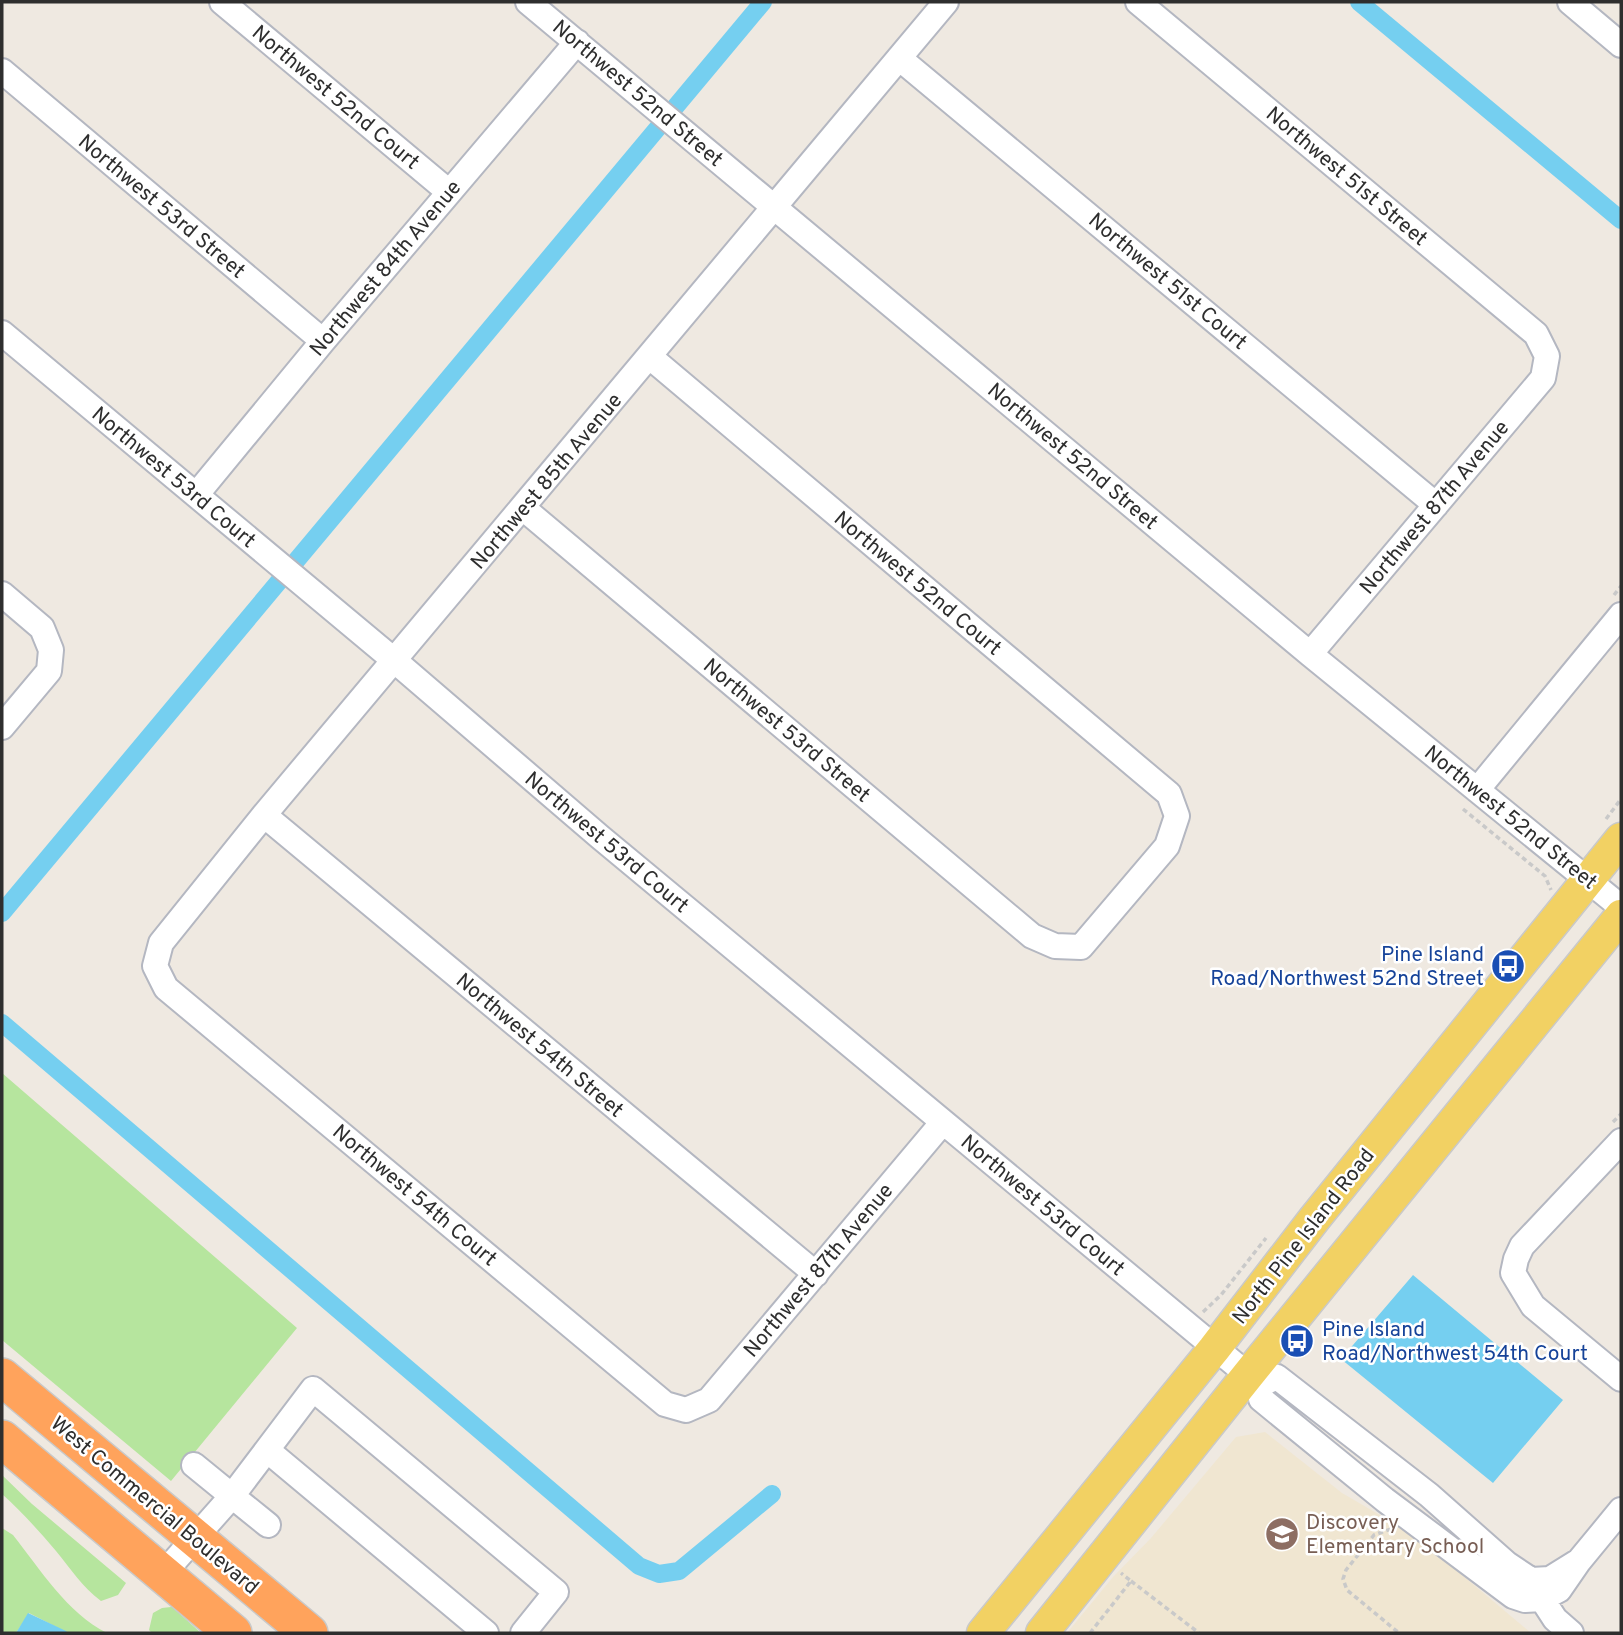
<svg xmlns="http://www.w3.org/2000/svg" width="1623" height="1635" font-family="Overpass,sans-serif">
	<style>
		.education { fill: #f0e6d1 }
		.green { fill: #b6e59e }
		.water { fill: #75cff0 }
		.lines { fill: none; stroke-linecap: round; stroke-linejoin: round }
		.canal { stroke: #75cff0; stroke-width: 18 }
		.minor-casing { stroke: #b4b7c1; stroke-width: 28 }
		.major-casing { stroke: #c9c9c9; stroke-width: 35 }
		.highway-casing { stroke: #c9c9c9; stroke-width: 40 }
		.path { stroke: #c9c9c9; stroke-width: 3.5; stroke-dasharray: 5 3.5; stroke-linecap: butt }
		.minor { stroke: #fff; stroke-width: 24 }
		.major { stroke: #f2d163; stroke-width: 32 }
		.highway { stroke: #ffa35c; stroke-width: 37 }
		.labels { text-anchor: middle; stroke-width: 5; stroke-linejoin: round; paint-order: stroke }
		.street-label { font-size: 21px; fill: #2e2e2e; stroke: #fff }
		.transit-label { font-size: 21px; fill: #164399; stroke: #fff; text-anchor: end }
		.education-label { font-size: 21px; fill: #785e54; stroke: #fff; text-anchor: start }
	</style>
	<rect width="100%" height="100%" fill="#efe9e1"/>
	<!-- education -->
	<path class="education" d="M1265 1432 1342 1493 1404 1529 1431 1549 1531 1633H1067L1113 1577 1151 1538 1236 1437Z"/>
	<!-- green -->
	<path class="green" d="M2 1073 297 1328 171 1481 2 1340Z
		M2 1475 32 1504 126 1583 118 1595 101 1601C82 1587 71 1569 56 1551 39 1531 22 1512 2 1494Z
		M2 1528 13 1535C40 1569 67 1613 107 1633H68L29 1613 16 1633H2Z
		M171 1607H172L201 1633H152L149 1630 153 1613 162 1608Z"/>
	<!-- water -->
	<path class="water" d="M1413 1275 1563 1400 1493 1483 1341 1359Z
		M28 1613 66 1631 68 1633H16Z"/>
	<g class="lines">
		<!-- canal -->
		<path class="canal" d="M1359 2 1621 220
			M2 913 763 2
			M2 1023 639 1566 659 1574 679 1571 772 1494"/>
		<!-- minor casing -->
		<g class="minor-casing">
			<path id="minor" d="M222 2 449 192
				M528 2 1310 654 1621 907
				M1138 2 1536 334 1547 356 1543 378 1310 654
				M1570 2 1621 45
				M899 58 1436 505
				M2 71 323 341
				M2 333 395 661 600 837 1260 1385
				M196 495 323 341 577 42
				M523 508 1032 936 1055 946 1081 947 1167 846 1177 816 1169 794 650 357
				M2 594 42 628 51 650 49 671 2 727
				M1477 790 1621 615
				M264 815 816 1274
				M943 1122 709 1400 686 1410 665 1404 166 988 155 966 161 943 264 815 946 2
				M1621 1141 1522 1246 1516 1259 1513 1273 1533 1306 1621 1379
				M267 1450 486 1633
				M268 1525 232 1496 313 1389 556 1592 523 1633
				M1579 1561 1550 1579 1531 1580 1507 1564 1429 1495 1277 1377 1260 1385 1261 1399 1385 1500 1513 1596 1525 1600 1542 1599 1559 1590 1579 1561 1621 1510
				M162 1575 232 1496 194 1465
				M1542 1599 1555 1619 1571 1633"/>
		</g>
		<!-- major casing -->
		<g class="major-casing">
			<path id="major" d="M983 1633 1214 1349 1315 1218 1621 839
				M1042 1633 1248 1375 1621 916"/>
		</g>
		<!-- highway casing -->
		<g class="highway-casing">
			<path id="highway" d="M2 1377 309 1633
				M2 1439 233 1633"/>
		</g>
		<!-- path -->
		<path class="path" d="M1614 595 1621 586
			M1463 809 1545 876 1551 890
			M1606 819 1621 799
			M1613 1122 1621 1114
			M1203 1312 1221 1295 1266 1238
			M1391 1529 1374 1535 1346 1570 1343 1579 1347 1590 1399 1633
			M1131 1581 1199 1633
			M1090 1633 1131 1581 1121 1573"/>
		<!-- minor -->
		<use href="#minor" class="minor"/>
		<!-- major -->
		<use href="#major" class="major"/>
		<!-- highway -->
		<use href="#highway" class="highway"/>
	</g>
	<!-- icons -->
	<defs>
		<g id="bus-disc" transform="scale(1.75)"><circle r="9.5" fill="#1a4fb4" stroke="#fff"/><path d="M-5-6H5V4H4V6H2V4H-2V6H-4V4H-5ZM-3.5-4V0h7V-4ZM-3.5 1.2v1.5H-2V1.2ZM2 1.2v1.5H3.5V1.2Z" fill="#fff"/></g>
		<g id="school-disc" transform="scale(1.75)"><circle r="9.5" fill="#8d6e63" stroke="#fff"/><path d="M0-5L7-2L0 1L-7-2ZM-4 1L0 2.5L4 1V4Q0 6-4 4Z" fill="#fff"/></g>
	</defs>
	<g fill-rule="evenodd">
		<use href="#bus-disc" x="1508" y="966"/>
		<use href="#bus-disc" x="1297" y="1341"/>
		<use href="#school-disc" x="1282" y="1534"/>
	</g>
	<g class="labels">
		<!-- street labels -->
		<g class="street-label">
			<text transform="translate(638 93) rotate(40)" y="7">Northwest 52nd Street</text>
			<text transform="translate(336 97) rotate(40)" y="7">Northwest 52nd Court</text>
			<text transform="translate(1347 176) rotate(40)" y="7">Northwest 51st Street</text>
			<text transform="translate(162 206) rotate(40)" y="7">Northwest 53rd Street</text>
			<text transform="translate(385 268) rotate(-50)" y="7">Northwest 84th Avenue</text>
			<text transform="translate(1168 281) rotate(40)" y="7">Northwest 51st Court</text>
			<text transform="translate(1073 456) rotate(40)" y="7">Northwest 52nd Street</text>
			<text transform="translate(174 477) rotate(40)" y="7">Northwest 53rd Court</text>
			<text transform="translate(546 481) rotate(-50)" y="7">Northwest 85th Avenue</text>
			<text transform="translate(1434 507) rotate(-50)" y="7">Northwest 87th Avenue</text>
			<text transform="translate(918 583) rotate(40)" y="7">Northwest 52nd Court</text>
			<text transform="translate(787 730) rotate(40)" y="7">Northwest 53rd Street</text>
			<text transform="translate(1511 817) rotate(39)" y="7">Northwest 52nd Street</text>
			<text transform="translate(607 842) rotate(40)" y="7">Northwest 53rd Court</text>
			<text transform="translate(540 1045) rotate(40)" y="7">Northwest 54th Street</text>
			<text transform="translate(415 1195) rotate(40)" y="7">Northwest 54th Court</text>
			<text transform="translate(1043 1205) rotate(40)" y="7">Northwest 53rd Court</text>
			<text transform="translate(1303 1236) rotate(-52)" y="7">North Pine Island Road</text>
			<text transform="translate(818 1270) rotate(-50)" y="7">Northwest 87th Avenue</text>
			<text transform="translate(155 1505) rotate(40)" y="7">West Commercial Boulevard</text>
		</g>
		<!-- transit labels -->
		<g class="transit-label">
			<text x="1484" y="961">Pine Island<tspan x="1484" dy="24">Road/Northwest 52nd Street</tspan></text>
			<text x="1322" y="1336" text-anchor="start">Pine Island<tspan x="1322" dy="24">Road/Northwest 54th Court</tspan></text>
		</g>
		<!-- education labels -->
		<g class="education-label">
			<text x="1306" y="1529">Discovery<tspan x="1306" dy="24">Elementary School</tspan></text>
		</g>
	</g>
	<!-- border -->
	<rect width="1623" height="1635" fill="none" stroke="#2e2e2e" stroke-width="7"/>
</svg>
